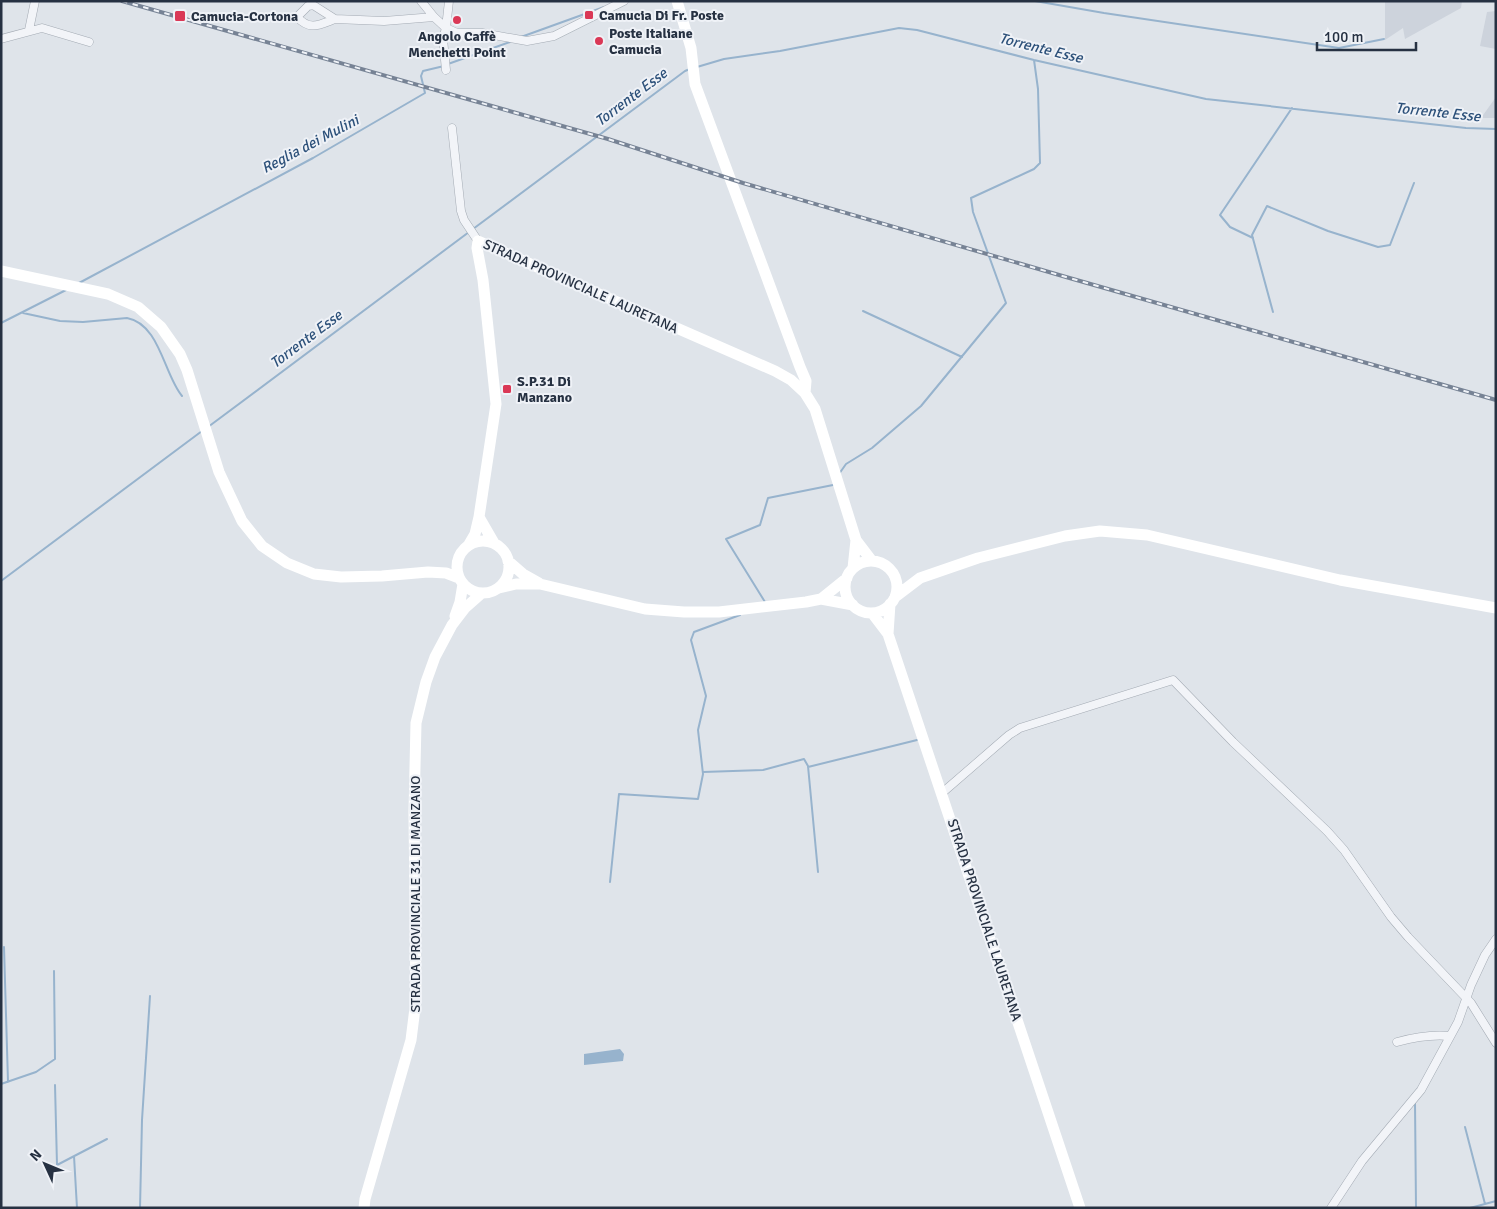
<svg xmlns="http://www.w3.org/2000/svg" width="1497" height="1209" font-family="Signika,sans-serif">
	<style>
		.built { fill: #cdd3dc }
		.water { fill: #97b3cd }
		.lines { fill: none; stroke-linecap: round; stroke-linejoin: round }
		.stream { stroke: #97b3cd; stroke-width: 2 }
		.street-casing { stroke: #a4abb4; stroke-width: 9 }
		.street { stroke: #f2f4f8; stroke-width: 8 }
		.secondary { stroke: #fff; stroke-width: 11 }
		.rail-casing { stroke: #778395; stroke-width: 4 }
		.rail { stroke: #eff2f7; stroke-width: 2; stroke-dasharray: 5.5; stroke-linecap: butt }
		.poi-dot { fill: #da3856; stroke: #eff2f7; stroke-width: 2 }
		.labels { text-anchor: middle; stroke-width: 4; stroke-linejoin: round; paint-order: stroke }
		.poi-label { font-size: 14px; font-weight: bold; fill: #263142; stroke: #eff2f7; text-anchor: start }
		.street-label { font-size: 14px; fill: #263142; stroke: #eff2f7 }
		.water-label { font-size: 15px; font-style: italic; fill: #2d517a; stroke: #eff2f7 }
	</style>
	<rect width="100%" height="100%" fill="#dfe4ea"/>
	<!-- built -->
	<path class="built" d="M1385 1H1462L1461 8 1405 39 1403 28 1385 40Z
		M1496 11V49L1480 46 1487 12Z
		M1496 97V118H1481Z"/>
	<!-- water -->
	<path class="water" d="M620 1049 624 1054 623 1061 584 1065V1054Z"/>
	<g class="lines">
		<!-- stream -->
		<path class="stream" d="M1035 1 1104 13 1339 48 1384 39
			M521 37 604 7
			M448 64 510 42
			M697 67 724 59 780 51 899 28 917 30 1034 60 1206 99 1466 128 1496 129
			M473 229 685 71 690 69
			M1253 238 1230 227 1220 215 1292 108
			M79 283 313 158 425 93 421 76 423 71 444 66
			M863 311 962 357
			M1273 312 1252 235 1267 206 1328 231 1378 247 1390 245 1414 183
			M23 313 60 321 83 322 127 318C160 324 164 375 182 396
			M1 323 66 290
			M208 427 469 232
			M839 474 846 464 872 448 921 406 1006 303 973 212 971 198 1034 169 1040 163 1038 89 1034 60
			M1 581 202 431
			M765 602 726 539 760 525 768 498 833 485
			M808 767 917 740
			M703 772 763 770 804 759 808 766 818 872
			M610 882 619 794 698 799 703 774 698 730 706 696 691 640 694 632 740 615
			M4 947 8 1082
			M1 1084 36 1072 55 1059 54 971
			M55 1085 57 1165 107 1139
			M1415 1103 1416 1208
			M1465 1127 1485 1204
			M74 1156 77 1208
			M140 1208 142 1120 150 996
			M1470 1208 1496 1201"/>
		<!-- street casing -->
		<g class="street-casing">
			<path id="street" d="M421 1 434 17 446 28 457 33H482L527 41 554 36 624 1
				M335 19C319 25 310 31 297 17L308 6 313 5 335 19 384 21 434 17
				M29 30 35 1
				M1 39 42 28 89 42
				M446 70 443 39 446 28 449 1
				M452 128 461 211 464 220 478 241
				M942 793 1009 735 1020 728 1173 680 1233 742 1327 831 1344 850 1391 917 1408 937 1471 1003 1496 1043
				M1397 1042C1415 1037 1431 1034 1450 1036
				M1331 1208 1362 1161 1421 1090 1458 1022 1471 985 1485 955 1496 939"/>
		</g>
		<!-- street -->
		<use href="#street" class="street"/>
		<!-- secondary -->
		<path class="secondary" d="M677 1 691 48 695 84 800 367 806 381 805 393
			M1 271 108 294 138 307 161 327 180 354 187 370 219 472 242 521 262 546 287 563 314 574 341 577 382 576 428 572 446 573 459 578
			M479 517 494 543
			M457 567a26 26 0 1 1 52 0a26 26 0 1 1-52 0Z
			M468 546 475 534 479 517 496 404 483 280 477 248 478 241 775 371 791 380 805 393 815 409 856 540 872 561
			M508 561 523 574 539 583
			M845 587a26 26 0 1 1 52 0a26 26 0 1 1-52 0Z
			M853 568 856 540
			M499 588 516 584H540L645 609 684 612H719L806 602 821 599 853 605
			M895 597 920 578 978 558 1065 536 1100 531 1147 535 1340 580 1496 608
			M821 599 847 578
			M872 613 888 634 1080 1208
			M455 616 460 602 463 584
			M888 634 890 604
			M364 1208 365 1199 411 1040 416 1000 414 812 416 723 426 682 435 657 452 625 465 608 482 593"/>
		<!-- rail casing -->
		<g class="rail-casing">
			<path id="rail" d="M122 1 608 139 743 183 1066 277 1496 400"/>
		</g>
		<!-- rail -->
		<use href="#rail" class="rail"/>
	</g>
	<!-- markers -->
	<g class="poi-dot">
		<rect x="584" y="10" width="10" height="10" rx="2.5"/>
		<rect x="174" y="10" width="12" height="12" rx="2.5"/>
		<circle cx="457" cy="20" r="5"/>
		<circle cx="599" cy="41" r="5"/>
		<rect x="502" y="384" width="10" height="10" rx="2.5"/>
	</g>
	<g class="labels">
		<!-- poi labels -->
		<g class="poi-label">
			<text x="599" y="20">Camucia Di Fr. Poste</text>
			<text x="191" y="21">Camucia-Cortona</text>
			<text x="609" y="38">Poste Italiane<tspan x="609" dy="16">Camucia</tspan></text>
			<text x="457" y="41" text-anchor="middle">Angolo Caffè<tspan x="457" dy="16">Menchetti Point</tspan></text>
			<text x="517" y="386">S.P.31 Di<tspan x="517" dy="16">Manzano</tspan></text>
		</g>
		<!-- street labels -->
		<g class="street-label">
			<text transform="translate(581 286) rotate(24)" y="5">STRADA PROVINCIALE LAURETANA</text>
			<text transform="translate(415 894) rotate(-90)" y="5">STRADA PROVINCIALE 31 DI MANZANO</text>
			<text transform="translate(985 920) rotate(72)" y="5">STRADA PROVINCIALE LAURETANA</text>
		</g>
		<!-- water labels -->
		<g class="water-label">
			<text transform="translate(1041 48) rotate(14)" y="5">Torrente Esse</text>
			<text transform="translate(631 97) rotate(-37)" y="5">Torrente Esse</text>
			<text transform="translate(1438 112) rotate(6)" y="5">Torrente Esse</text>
			<text transform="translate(310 144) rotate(-28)" y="5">Reglia dei Mulini</text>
			<text transform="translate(306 339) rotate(-37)" y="5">Torrente Esse</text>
		</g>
	</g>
	<!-- border -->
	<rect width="1497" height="1209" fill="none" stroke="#263142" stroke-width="5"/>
	<!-- north arrow -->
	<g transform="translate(45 1164) rotate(314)" stroke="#eff2f7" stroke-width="4" paint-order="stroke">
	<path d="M0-4L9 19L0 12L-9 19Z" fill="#263142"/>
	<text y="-8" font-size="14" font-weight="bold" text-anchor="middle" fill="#263142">N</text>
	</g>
	<!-- scale -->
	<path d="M1317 42v8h99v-8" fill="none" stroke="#263142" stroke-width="2.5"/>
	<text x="1324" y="42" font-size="15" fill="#263142" stroke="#eff2f7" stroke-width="4" paint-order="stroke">100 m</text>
</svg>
